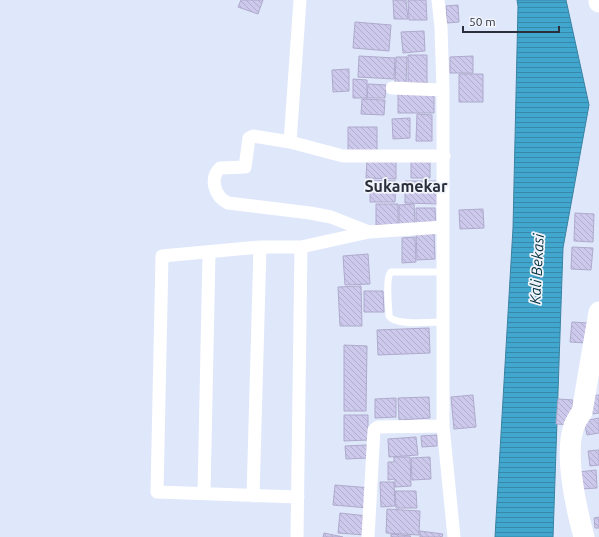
<svg xmlns="http://www.w3.org/2000/svg" width="599" height="537" font-family="Ubuntu,sans-serif">
	<style>
		.water { fill: url(#water-rules); stroke: #3a83a3 }
		.building { fill: url(#building-back-hatch); stroke: #aeaacc }
		.lines { fill: none; stroke-linecap: round; stroke-linejoin: round }
		.lane { stroke: #fff; stroke-width: 7 }
		.street { stroke: #fff; stroke-width: 13 }
		.primary { stroke: #fff; stroke-width: 21 }
		.labels { text-anchor: middle; stroke-width: 3.5; stroke-linejoin: round; paint-order: stroke }
		.water-label { font-size: 15px; font-style: italic; fill: #002f3f; stroke: #f1f4fb }
		.quarter-label { font-size: 16px; font-weight: bold; fill: #2a2f3b; stroke: #f1f4fb }
	</style>
	<defs>
		<pattern id="water-rules" width="6" height="5" patternUnits="userSpaceOnUse"><rect width="6" height="5" fill="#41a7cf"/><path d="M0 2.5h6" fill="none" stroke="#3788a9"/></pattern>
		<pattern id="building-back-hatch" width="6" height="6" patternUnits="userSpaceOnUse"><rect width="6" height="6" fill="#cdc9ec"/><path d="M-1 5l2 2M0 0l6 6M5-1l2 2" fill="none" stroke="#b0adcb"/></pattern>
	</defs>
	<rect width="100%" height="100%" fill="#dfe7fb"/>
	<!-- water -->
	<path class="water" d="M517 0H566L589 105 563 248 553 537H495L513 228 518 6Z"/>
	<!-- building -->
	<path class="building" d="M241 0H263L258 14 238 7Z
		M393 0H406L408 19H394Z
		M408 0H426L427 20H409Z
		M458 5 459 22 447 23 446 6Z
		M355 22 391 25 389 51 353 48Z
		M424 31 425 51 403 53 401 32Z
		M408 55H427V83H408Z
		M359 56 395 58 394 79 358 77Z
		M473 56V73H450V57Z
		M396 57H407L406 83 395 82Z
		M349 69V91L333 92 332 70Z
		M459 74H483V102H459Z
		M353 79 367 80V98H353Z
		M368 84 386 85 385 98H367Z
		M398 94H434V113H398Z
		M362 99 385 100 384 115 361 114Z
		M417 114 432 115V141H416Z
		M410 118V138L393 139 392 119Z
		M348 127H377V152H348Z
		M411 160H430V178H411Z
		M367 161H396V179L366 178Z
		M370 180 396 181 395 202H370Z
		M405 181H440V204L405 203Z
		M376 204H398V225H376Z
		M414 204 415 224 399 225V205Z
		M416 208H435L436 226H416Z
		M483 209 484 228 460 229 459 210Z
		M575 213 594 214 593 242 574 241Z
		M416 232H434L435 259 417 260Z
		M415 237 416 262 402 263V238Z
		M572 247 593 248 591 270 571 269Z
		M368 254 370 284 345 285 343 256Z
		M361 286 362 326H340L338 287Z
		M364 291H383L384 312H364Z
		M572 322 588 323 586 343 570 342Z
		M429 328 430 353 378 355 377 330Z
		M344 345 367 346 366 411H344Z
		M473 395 476 427 454 429 451 397Z
		M599 395V413L593 414 590 396Z
		M429 397 430 418 399 420 398 398Z
		M396 398V417L375 418V399Z
		M558 399 573 400 571 425 556 424Z
		M344 415H368V440L344 441Z
		M599 418V433L587 435 584 421Z
		M437 435V446L422 447 421 436Z
		M416 437 418 455 389 457 388 439Z
		M367 445 368 458 346 459 345 446Z
		M599 450V465L590 466 588 451Z
		M394 457H410L411 486 395 487V479L388 480V462H394Z
		M430 457 431 479 412 480 411 458Z
		M596 470 597 488 581 489 579 472Z
		M380 482H394L395 506 381 507Z
		M335 485 371 488 369 508 333 505Z
		M395 491H416L417 508H396Z
		M387 509 420 511 419 535 386 533Z
		M340 513 367 516 365 535 338 533Z
		M599 517V528H595L594 518Z
		M420 531 443 534 442 537H420Z
		M324 533 343 537H323Z
		M391 534 411 536 410 537H391Z"/>
	<g class="lines">
		<!-- lane -->
		<path class="lane" d="M442 322C430 322 395 326 389 316 389 306 385 278 391 272H442"/>
		<!-- street -->
		<path class="street" d="M438 0 441 27 443 90V426L454 537
			M392 88 443 90
			M290 142 300 0
			M443 227 369 232 331 217 310 213 228 203C215 197 209 179 220 168L245 167 249 138 253 136 290 142 343 156H444
			M204 493 209 253
			M253 496 260 247
			M298 497 157 492 162 256 260 247H301L369 232
			M297 537 301 247
			M368 537 374 430 378 427 443 426"/>
		<!-- primary -->
		<path class="primary" d="M599 0V2
			M584 537C576 508 564 454 574 426 576 421 579 416 582 412L599 312"/>
	</g>
	<g class="labels">
		<!-- water labels -->
		<g class="water-label">
			<text transform="translate(537 269) rotate(-87)" y="5">Kali Bekasi</text>
		</g>
		<!-- quarter labels -->
		<g class="quarter-label">
			<text x="406" y="192">Sukamekar</text>
		</g>
	</g>
	<!-- scale -->
	<path d="M463 26v6h96v-6" fill="none" stroke="#2a2f3b" stroke-width="2"/>
	<text x="469" y="26" font-size="12" fill="#2a2f3b" stroke="#f1f4fb" stroke-width="3" paint-order="stroke">50 m</text>
</svg>
